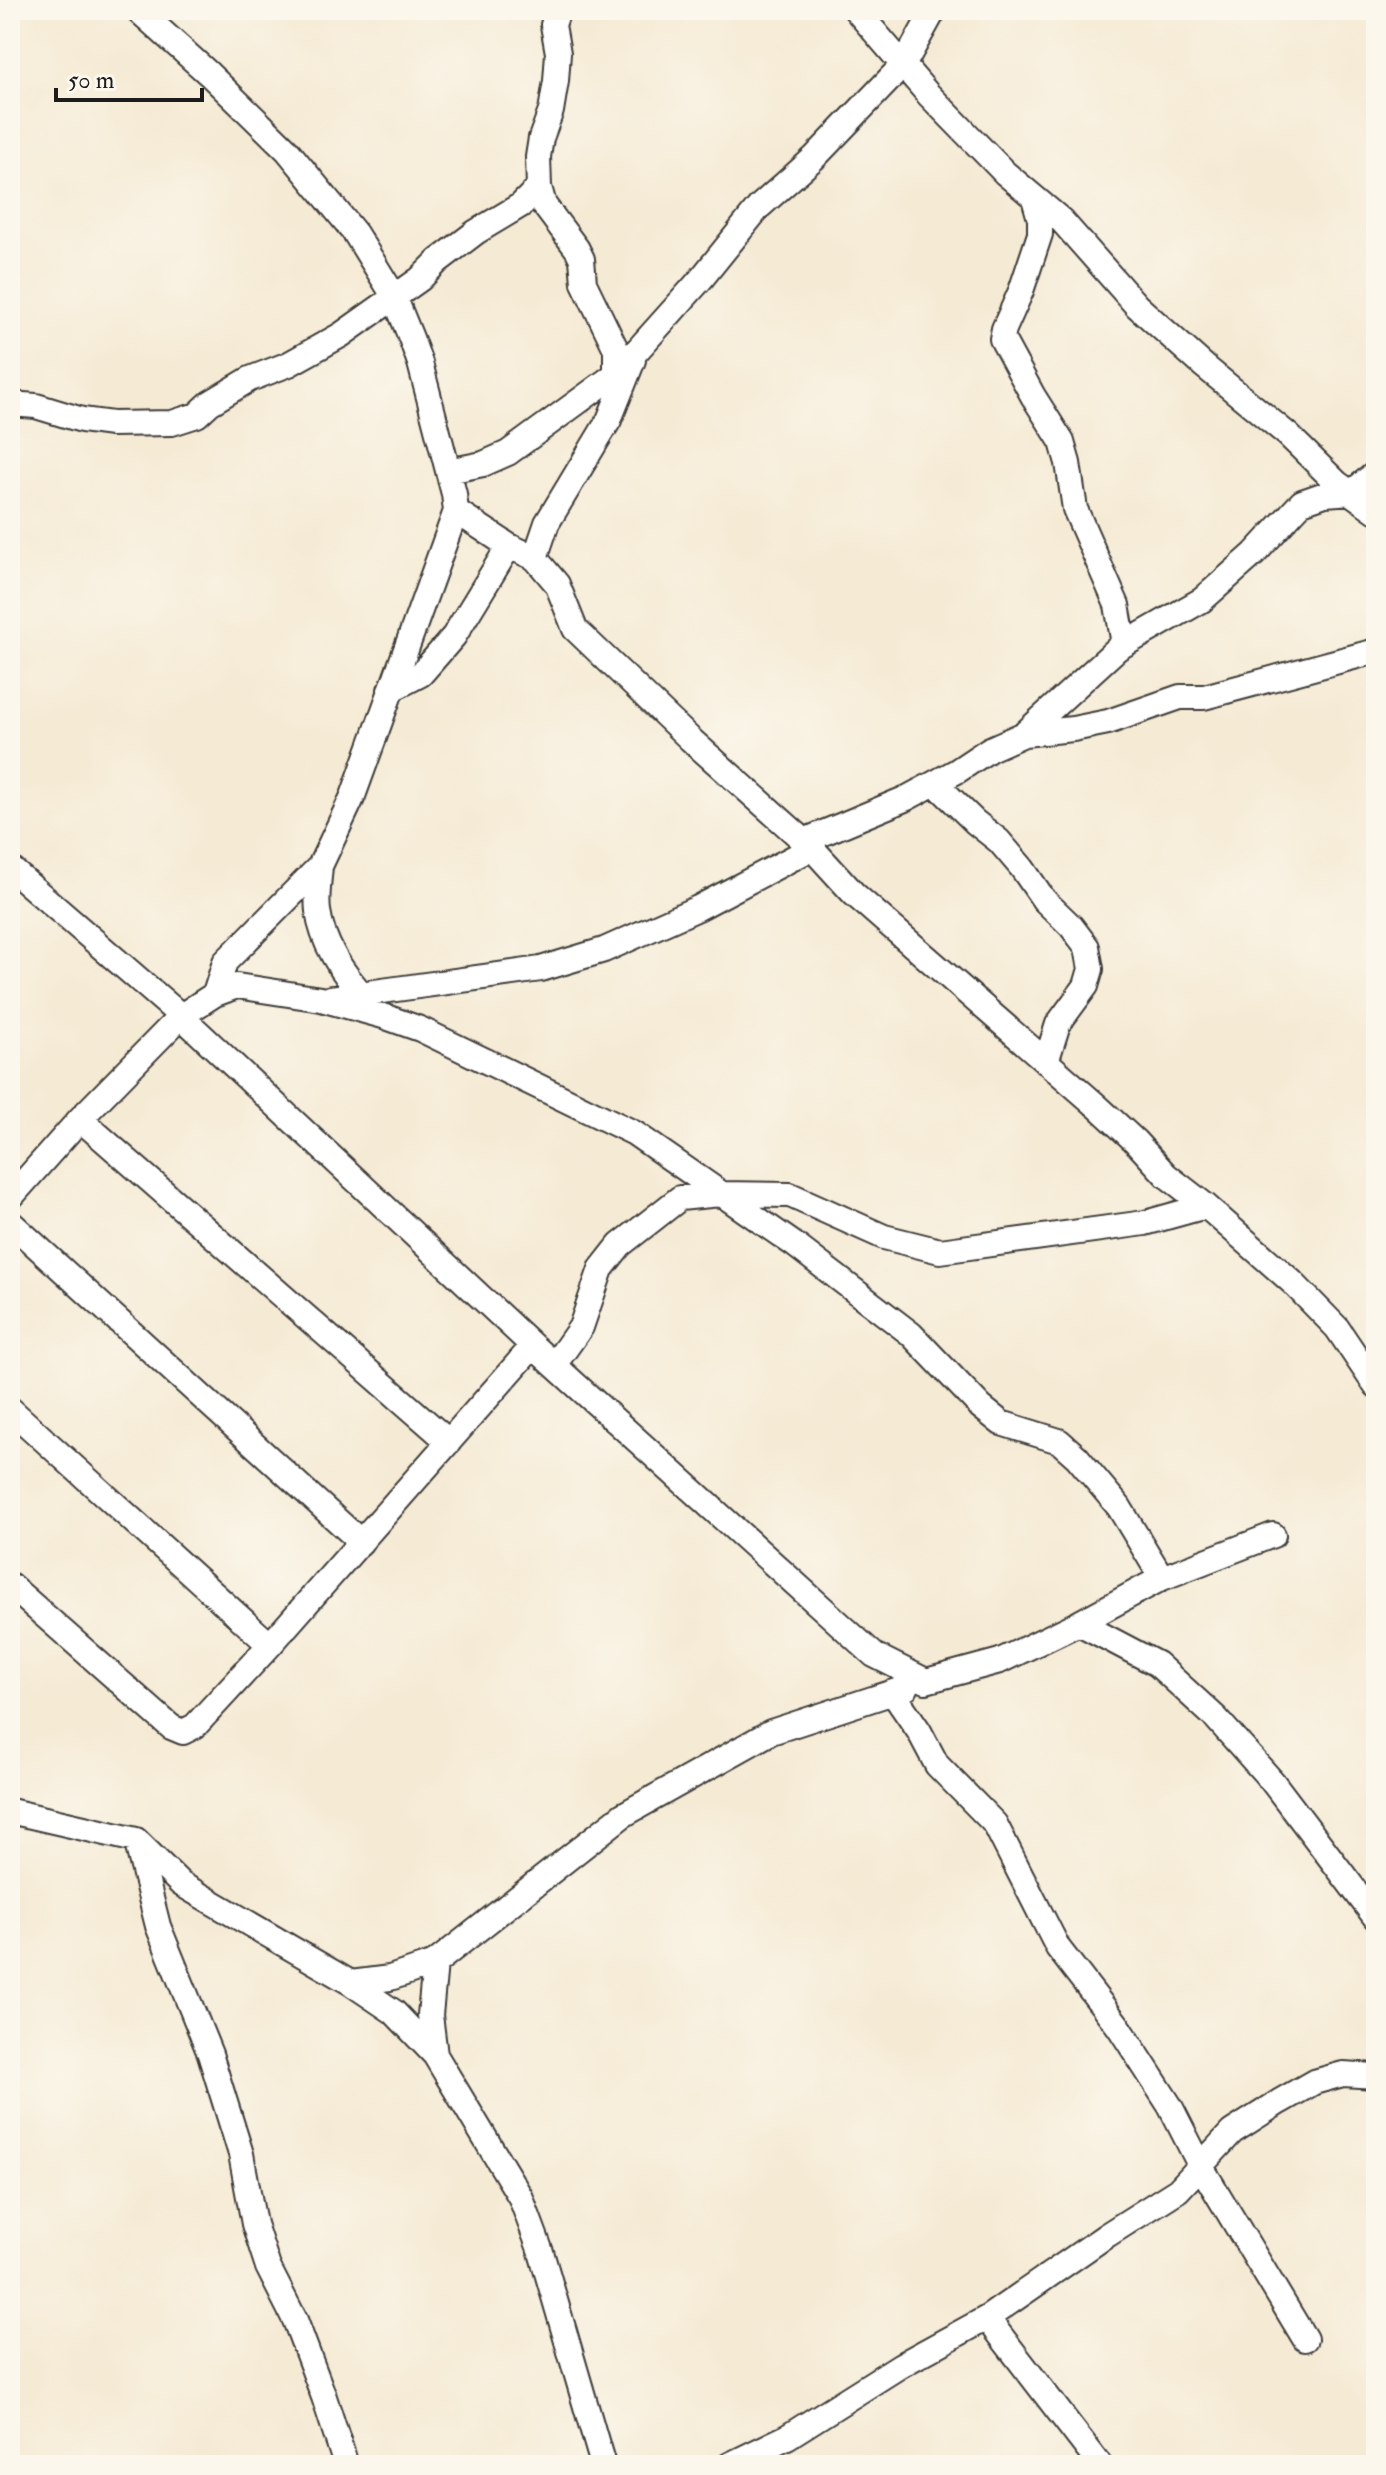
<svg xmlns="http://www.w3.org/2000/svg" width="1386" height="2475" font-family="'IM FELL Double Pica',serif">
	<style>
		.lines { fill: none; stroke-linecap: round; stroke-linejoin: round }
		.minor-casing { stroke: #3d3b38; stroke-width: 28 }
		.minor { stroke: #fff; stroke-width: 24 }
	</style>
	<rect width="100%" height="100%" fill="#fbf7ec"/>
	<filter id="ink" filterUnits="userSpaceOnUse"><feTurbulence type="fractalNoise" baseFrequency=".0125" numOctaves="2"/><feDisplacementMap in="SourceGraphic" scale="16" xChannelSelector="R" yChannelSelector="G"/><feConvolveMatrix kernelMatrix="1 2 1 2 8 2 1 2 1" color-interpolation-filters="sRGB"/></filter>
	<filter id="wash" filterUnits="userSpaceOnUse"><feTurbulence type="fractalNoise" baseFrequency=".006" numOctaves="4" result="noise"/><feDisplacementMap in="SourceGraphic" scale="32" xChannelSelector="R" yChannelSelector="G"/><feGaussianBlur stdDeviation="1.8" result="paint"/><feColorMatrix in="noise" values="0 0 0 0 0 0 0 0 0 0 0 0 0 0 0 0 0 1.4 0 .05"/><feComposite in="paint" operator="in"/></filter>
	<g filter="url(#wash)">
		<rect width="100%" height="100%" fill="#f5ead4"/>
	</g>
	<g filter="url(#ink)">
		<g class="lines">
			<!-- minor casing -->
			<g class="minor-casing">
				<path id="minor" d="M138 10 209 74 287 150 355 233 394 296 411 338 420 363 454 494 456 511 509 546 535 558 557 584 575 629 690 739 812 848 854 894 1097 1106 1135 1141 1166 1175 1206 1206 1292 1282 1337 1328 1376 1386
					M558 10 553 25 558 53 556 81 551 111 541 138 538 157 539 187 544 205 577 249 582 259 584 283 616 349V374
					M856 10 928 94 1005 173 1062 221 1137 306 1204 366 1288 435 1337 483 1376 511
					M1034 198 1040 219V234L1021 291 1004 329 1002 339 1033 396 1062 442 1068 463 1075 509 1117 605 1124 644
					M10 404 36 406 82 420 112 424 172 423 197 415 210 403 250 379 289 364 341 335 420 279 438 261 476 232 521 205 539 187
					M448 471 483 464 508 453 616 374 701 279 759 207 814 158 904 64 934 10
					M535 558 547 523 609 420 633 360
					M390 690 421 674 454 636 509 546
					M1024 734 1073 729 1108 722 1180 697H1204L1376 651
					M935 783 975 822 999 841 1022 868 1044 900 1071 926 1087 947 1091 969 1086 986 1058 1024 1046 1062
					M804 841 907 798 957 771 990 749 1024 734 1118 648 1202 600 1254 554 1302 502 1325 494 1352 492 1376 473
					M320 866C319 880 316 897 318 911 323 946 344 976 368 1001
					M10 868 181 1016 533 1346 874 1655 926 1681 1000 1661 1079 1623 1162 1578 1273 1535
					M215 994 225 962 320 866 353 796 456 511
					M331 998 541 969 604 950 698 908 812 848
					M80 1119 449 1442
					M10 1198 80 1119 181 1016 215 994 237 986 321 999 383 1016 420 1029 634 1133 795 1245 911 1334 981 1407 1001 1423 1059 1441 1077 1457 1119 1507 1162 1578
					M10 1222 361 1542
					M554 1365 581 1327 601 1269 620 1245 680 1198 720 1194 790 1195 884 1237 940 1251 1145 1223 1206 1206
					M10 1409 270 1645
					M10 1585 171 1727 183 1732 195 1726 270 1645 533 1346
					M1079 1623 1157 1664 1216 1718 1272 1781 1376 1918
					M893 1693 919 1731 937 1765 995 1824 1058 1948 1119 2027 1170 2106 1200 2165 1305 2339
					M10 1811 136 1840 181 1884 351 1983 394 2012 435 2055 521 2198 541 2252 603 2465
					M137 1843 158 1926 210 2054 241 2154 254 2224 268 2267 295 2320 324 2397 346 2465
					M435 1963 430 2015 435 2055
					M351 1983 390 1978 435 1963 623 1815 771 1732 906 1688
					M987 2318 1100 2465
					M729 2465 787 2437 901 2365 987 2318 1107 2235 1178 2190 1232 2132 1279 2102 1314 2082 1343 2074 1376 2076"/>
			</g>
			<!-- minor -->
			<use href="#minor" class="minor"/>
		</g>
	</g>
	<!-- margin -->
	<rect width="1386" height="2475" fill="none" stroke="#fbf7ec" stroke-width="40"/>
	<!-- scale -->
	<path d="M56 88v12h146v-12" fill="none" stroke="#1c1c1c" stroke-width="4"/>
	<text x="68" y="88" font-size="24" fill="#1c1c1c" stroke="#fbf7ec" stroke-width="6" paint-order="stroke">50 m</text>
</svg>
